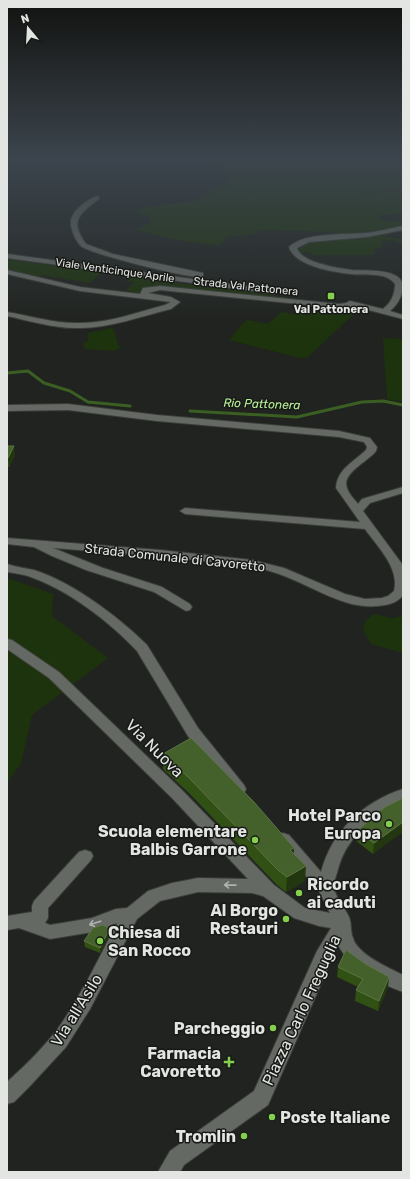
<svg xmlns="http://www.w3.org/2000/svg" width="410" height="1179" font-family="Rubik,sans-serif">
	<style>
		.green { fill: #1d330d }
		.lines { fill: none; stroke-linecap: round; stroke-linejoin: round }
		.stream { stroke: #3b5e23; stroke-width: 3 }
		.minor-casing { stroke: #3a3d39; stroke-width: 2 }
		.minor { fill: #656963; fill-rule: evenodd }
		.wall { fill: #305014 }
		.shaded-wall { fill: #22370f }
		.building { fill: #44602b; stroke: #5d7547 }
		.oneway { stroke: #b1b3af }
		.poi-dot { fill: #84d04e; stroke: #171a16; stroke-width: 1.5 }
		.labels { text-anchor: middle; stroke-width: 3; stroke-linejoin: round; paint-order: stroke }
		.far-street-label { font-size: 11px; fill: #e3e5e2; stroke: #171a16 }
		.far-poi-label { font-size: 11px; font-weight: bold; fill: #e3e5e2; stroke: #171a16 }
		.far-water-label { font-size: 12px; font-style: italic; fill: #b9f099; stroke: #171a16 }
		.street-label { font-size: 13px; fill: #e3e5e2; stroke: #171a16 }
		.near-street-label { font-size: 16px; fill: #e3e5e2; stroke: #171a16 }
		.near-poi-label { font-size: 16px; font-weight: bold; fill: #e3e5e2; stroke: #171a16; text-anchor: end }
	</style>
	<rect width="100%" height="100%" fill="#20231f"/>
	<!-- green -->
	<path class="green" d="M196 160H368L386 166 403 165V188L362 192 361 194 403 190V213L377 216 385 222 403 220V226L362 233 345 234 332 232 262 230C251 236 240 236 228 236L220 245H213L172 239 136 230 151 222 150 218 136 211 137 209 199 200 227 184C229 177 231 168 224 163Z
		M382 233 390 238H403V244L391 240 381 242 382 247 374 249 375 253 372 255H313L308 252 299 253 297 248V246L306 241Z
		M11 260 162 280 161 282 207 286 313 301 159 286C152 286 142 286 140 293L126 291 134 282 127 281 131 277 102 273 89 283 43 275 38 278 7 270V263Z
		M327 309 350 310 355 313 307 358H300L229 340 243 323 248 320 268 324 281 312 295 314 304 311Z
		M111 328 114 329 118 345 122 347 114 351 85 349 83 343 88 341V333Z
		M383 338 403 339V402L387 399Z
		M7 578 53 594 52 616 108 658 32 715 21 764 7 783Z
		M373 614 393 618 403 616V653L371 644 363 630 365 622Z"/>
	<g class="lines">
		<!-- stream -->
		<path class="stream" d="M7 373 28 371 44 383 70 391 88 402 130 406
			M190 411 297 417 362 402 383 401 403 405"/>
		<!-- minor casing -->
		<g class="minor-casing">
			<path id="minor" d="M97 196 99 197V199C81 213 68 220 86 244L113 254 203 273V277C191 279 90 254 81 246 75 240 68 225 72 217 75 209 88 199 97 196Z
				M403 226V230L367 237 309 242 297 248C301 263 338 268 352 270 367 271 410 267 402 293 400 300 396 306 390 311L403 315V319L357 307 339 308 160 290 148 293 171 297 180 302 171 309C142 316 110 328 80 328 56 329 31 321 7 316V312C31 316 56 324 80 323 109 323 138 312 165 305L171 302 80 291 7 274V270L80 287 140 294 143 288 160 286 339 304 346 303 350 301 383 309C391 303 395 294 395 284 386 271 365 276 351 274 333 272 295 266 289 247 304 232 345 235 366 233 378 232 391 228 403 226Z
				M7 254 274 290 278 292 274 294 7 258Z
				M68 404 157 415 339 431 370 438 377 447 376 451C369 461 341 473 347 488 349 494 354 499 358 504L362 499 403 487V493L370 503 363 511 402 564 403 595C399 601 392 604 385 605 346 613 311 584 276 573 253 565 228 564 204 561 154 555 103 552 53 548L103 568 162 587 190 604 192 607 190 610 186 611 154 592 86 570 52 556 34 547 7 544V538L160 550 252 560 284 568 345 594 365 599 382 598 388 596 394 591C400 568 377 546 365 529L185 514 180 511 185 508 360 522 336 488C337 469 354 462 366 450L367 447 364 442 339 437 157 421 68 410 7 411V405Z
				M7 564C16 567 25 568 34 570 72 582 119 617 147 645L198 728 244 785 246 789 244 793 239 795 234 793 188 736 137 651C109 621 67 589 28 576 21 574 14 573 7 572Z
				M7 639 12 640 59 672 182 790 274 885 305 908 330 913 319 891 277 843 275 839 277 835 283 833 289 835 321 872C332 831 363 802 403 789V802C373 816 347 836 338 869 337 875 333 881 334 887 335 897 345 908 349 917 352 924 350 931 353 938 357 954 389 968 403 975V992C379 983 351 969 338 945L268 1105 184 1165 180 1172H158L170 1151 254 1091 317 951 331 928 319 926 294 918 263 896 252 893 198 892 160 901 137 919 90 1009 66 1047 29 1087 14 1102 7 1104V1082C26 1065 44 1047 59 1027 82 994 99 958 117 923L93 932 50 939 19 928 7 930V916L32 912V906L34 901 79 852 85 850 91 852 93 856 91 860 48 908V918L45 923 50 925 92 918 116 909 127 908 148 891 172 883 198 878 248 879 172 798 49 678 7 649Z"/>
		</g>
		<!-- minor -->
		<use href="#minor" class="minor"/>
	</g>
	<!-- wall -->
	<path class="wall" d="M7 446 15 455 9 467H7Z
		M163 754 294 848 293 854 305 881 286 892 277 885 189 793 163 769Z
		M357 831 401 832 373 854 356 841Z
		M110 933 100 953 85 947 84 941Z
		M338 967 388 987 378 1011 355 1001 356 990 358 987 337 977Z"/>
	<!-- shaded-wall -->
	<path class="shaded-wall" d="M14 446 15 455 9 467 8 458Z
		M403 822V832L373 854 374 843Z
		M294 848 293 863 290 850Z
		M306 866 305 881 286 892 287 877Z
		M110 928V933L100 953V948Z
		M389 977 388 987 378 1011 379 1001Z"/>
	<!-- building -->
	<path class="building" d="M7 446H14L8 458H7Z
		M191 738 254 802 294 848 290 850 306 866 287 877 278 870 189 778 163 754Z
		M403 798V822L374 843 357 831 385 807Z
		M102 925 110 928 100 948 84 941 93 928Z
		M346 950 367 965 389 977 379 1001 356 990 363 979 338 967Z"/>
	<!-- one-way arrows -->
	<defs><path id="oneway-shaft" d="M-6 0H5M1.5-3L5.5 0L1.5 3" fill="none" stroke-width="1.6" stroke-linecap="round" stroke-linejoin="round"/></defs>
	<g class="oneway">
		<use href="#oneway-shaft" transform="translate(230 885) rotate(-179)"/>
		<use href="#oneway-shaft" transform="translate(95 923) rotate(162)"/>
	</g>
	<!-- sky -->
	<linearGradient id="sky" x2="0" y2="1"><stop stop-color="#121311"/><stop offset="0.49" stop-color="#3c454d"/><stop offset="1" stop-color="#3c454d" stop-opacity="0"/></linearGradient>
	<rect width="410" height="325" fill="url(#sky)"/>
	<!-- markers -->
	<g class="poi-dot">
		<rect x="327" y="292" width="8" height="8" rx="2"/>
		<circle cx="389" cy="824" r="4"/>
		<circle cx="255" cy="840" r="4"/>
		<circle cx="299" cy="893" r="4"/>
		<circle cx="286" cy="919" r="4"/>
		<circle cx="100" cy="941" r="4"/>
		<circle cx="273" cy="1028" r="4"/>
		<path d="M227 1056h4v4h4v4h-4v4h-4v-4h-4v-4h4z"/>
		<circle cx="272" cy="1117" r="4"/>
		<circle cx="244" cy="1136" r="4"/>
	</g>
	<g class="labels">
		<!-- far-street labels -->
		<g class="far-street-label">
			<text transform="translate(115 270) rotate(8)" y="4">Viale Venticinque Aprile</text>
			<text transform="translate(246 286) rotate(6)" y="4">Strada Val Pattonera</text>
		</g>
		<!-- far-poi labels -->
		<g class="far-poi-label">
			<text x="331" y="313">Val Pattonera</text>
		</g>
		<!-- far-water labels -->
		<g class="far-water-label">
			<text transform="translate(262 404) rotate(2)" y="4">Rio Pattonera</text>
		</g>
		<!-- street labels -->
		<g class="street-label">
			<text transform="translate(175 557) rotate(6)" y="5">Strada Comunale di Cavoretto</text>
		</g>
		<!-- near-street labels -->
		<g class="near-street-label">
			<text transform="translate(155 748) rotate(45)" y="6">Via Nuova</text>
			<text transform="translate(76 1010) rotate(-58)" y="6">Via all'Asilo</text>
			<text transform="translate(301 1010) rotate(-65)" y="6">Piazza Carlo Freguglia</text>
		</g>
		<!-- near-poi labels -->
		<g class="near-poi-label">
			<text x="381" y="821">Hotel Parco<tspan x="381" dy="18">Europa</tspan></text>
			<text x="247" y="837">Scuola elementare<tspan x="247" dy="18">Balbis Garrone</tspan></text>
			<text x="307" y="890" text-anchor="start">Ricordo<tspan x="307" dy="18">ai caduti</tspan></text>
			<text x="278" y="916">Al Borgo<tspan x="278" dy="18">Restauri</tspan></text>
			<text x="108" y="938" text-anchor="start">Chiesa di<tspan x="108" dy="18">San Rocco</tspan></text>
			<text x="265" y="1034">Parcheggio</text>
			<text x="221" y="1059">Farmacia<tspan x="221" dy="18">Cavoretto</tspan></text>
			<text x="280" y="1123" text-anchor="start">Poste Italiane</text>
			<text x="236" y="1142">Tromlin</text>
		</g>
	</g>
	<!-- border -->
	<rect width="410" height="1179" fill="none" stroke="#e3e5e2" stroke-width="16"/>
	<!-- north arrow -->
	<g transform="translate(28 28) rotate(342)" stroke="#171a16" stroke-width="3" paint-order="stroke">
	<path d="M0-3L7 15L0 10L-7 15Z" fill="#e3e5e2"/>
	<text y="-6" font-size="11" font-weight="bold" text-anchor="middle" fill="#e3e5e2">N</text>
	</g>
</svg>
